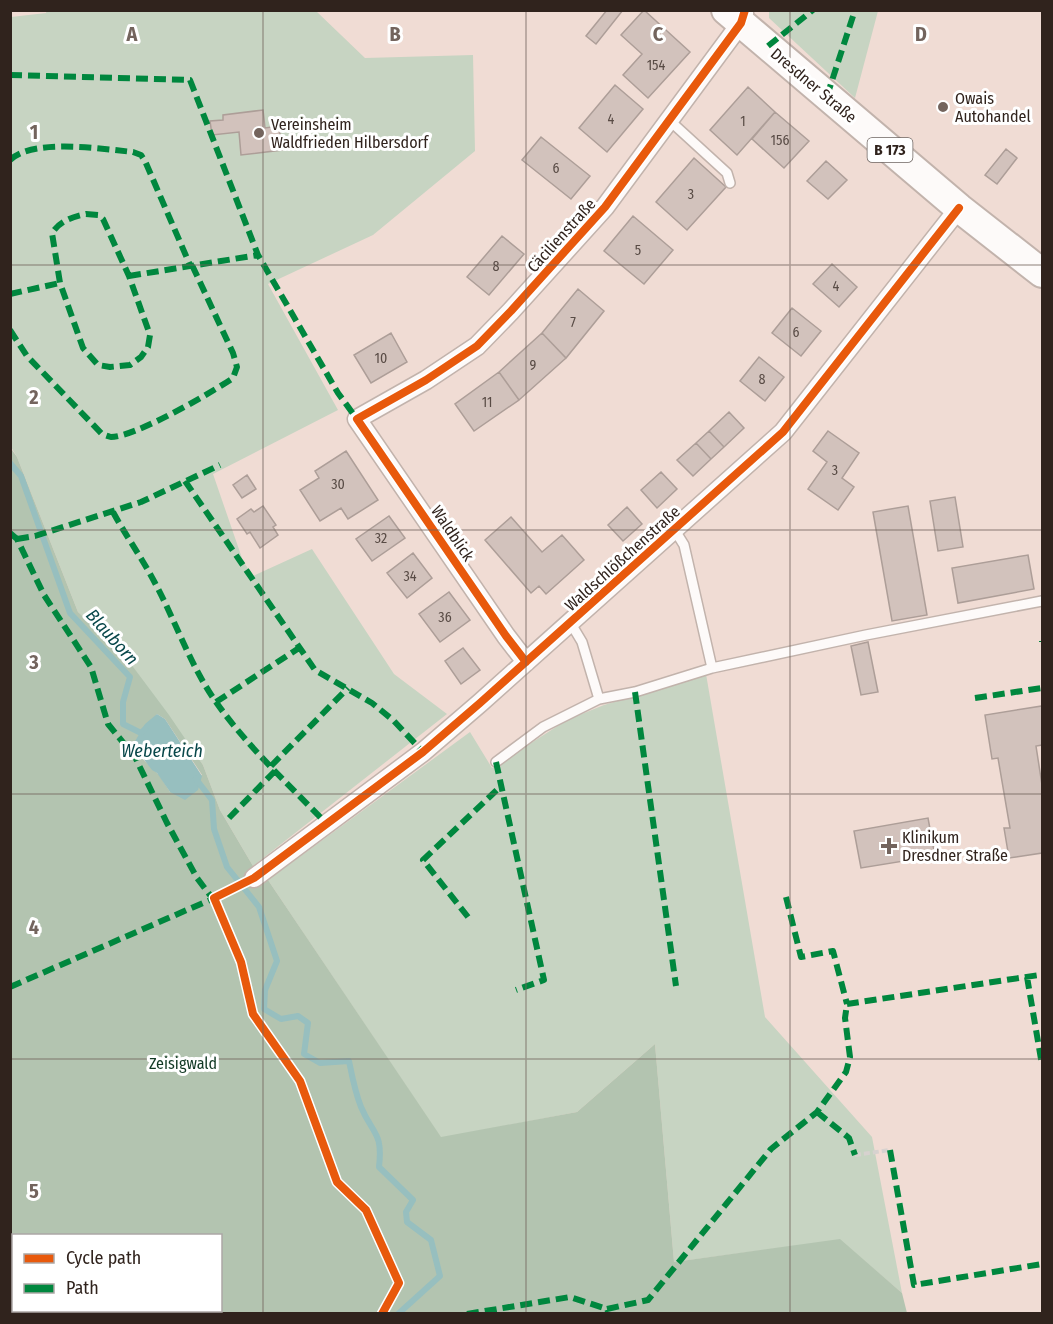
<svg xmlns="http://www.w3.org/2000/svg" width="1053" height="1324" font-family="'Fira Sans Condensed',sans-serif">
	<style>
		.green { fill: #c7d4c2 }
		.forest { fill: #b3c4b0; fill-rule: evenodd }
		.water { fill: #97bfbf }
		.lines { fill: none; stroke-linecap: round; stroke-linejoin: round }
		.stream { stroke: #97bfbf; stroke-width: 6 }
		.building { fill: #d2c2bc; stroke: #ad9e98; stroke-width: 1.5 }
		.service-casing { stroke: #c2b3ac; stroke-width: 12 }
		.minor-casing { stroke: #c2b3ac; stroke-width: 21 }
		.primary-casing { stroke: #c2b3ac; stroke-width: 32 }
		.path { stroke: #d7d2cf; stroke-width: 4; stroke-dasharray: 6 3; stroke-linecap: butt }
		.service { stroke: #fdfaf9; stroke-width: 9 }
		.minor { stroke: #fdfaf9; stroke-width: 18 }
		.primary { stroke: #fdfaf9; stroke-width: 28 }
		.quiet { stroke: #00873e; stroke-width: 6; stroke-dasharray: 12 6; stroke-linecap: butt }
		.cycleway-casing { stroke: #fff; stroke-width: 11 }
		.cycleway { stroke: #e8590c; stroke-width: 8 }
		.grid { fill: none; stroke: #73645d; stroke-width: 1.5; stroke-opacity: 0.55 }
		.poi-dot { fill: #73645d; stroke: #fff; stroke-width: 2 }
		.labels { text-anchor: middle; stroke-width: 6; stroke-linejoin: round; paint-order: stroke }
		.number-label { font-size: 14px; fill: #584b45 }
		.shield { fill: #fff; stroke: #6e6561; stroke-width: 1.5 }
		.shield-label { font-size: 15px; font-weight: bold; fill: #30231d }
		.street-label { font-size: 16px; fill: #30231d; stroke: #fff }
		.poi-label { font-size: 16px; fill: #30231d; stroke: #fff; text-anchor: start }
		.park-label { font-size: 16px; fill: #113924; stroke: #fff }
		.water-label { font-size: 18px; font-style: italic; fill: #08474a; stroke: #fff }
		.grid-label { font-size: 20px; text-anchor: middle; font-weight: bold; fill: #73645d; stroke: #fff; stroke-width: 6; stroke-linejoin: round; paint-order: stroke }
	</style>
	<rect width="100%" height="100%" fill="#f0dcd4"/>
	<!-- green -->
	<path class="green" d="M47 10 316 11 365 58 473 55 475 151 373 235 268 284 338 410 213 474 243 561 253 576 312 549 394 674 447 714 253 866 220 810 203 765 122 652 78 612 17 457 11 447V17L46 13Z
		M769 11H878L855 98 769 18Z
		M706 674 765 1017 872 1137 902 1293 840 1240 674 1262 655 1044 577 1112 441 1138 268 880 470 732 492 768 567 720 604 705Z"/>
	<!-- forest -->
	<path class="forest" d="M10 447 17 457 78 612 122 652 169 715 203 765 220 810 253 866 268 880 441 1137 577 1112 655 1044 674 1262 840 1239 902 1293 907 1313H11ZM157 714 165 719 202 775 170 792C166 786 163 780 159 775 151 766 136 756 135 743ZM14 1236H220V1310H14Z"/>
	<!-- water -->
	<path class="water" d="M157 714 165 719 202 776 198 790 185 800 170 792 157 773 152 770 135 748 134 743 145 724Z"/>
	<g class="lines">
		<!-- stream -->
		<path class="stream" d="M10 463 21 476 70 613 130 677 123 702V724L141 733 145 729
			M196 779 212 800 214 829 227 867 259 907 277 961 265 990 264 1009 281 1019 298 1016 308 1023 304 1054 320 1063 349 1061C352 1076 355 1092 361 1107 373 1135 383 1132 379 1167L413 1200 406 1212 407 1222 431 1240 440 1276 398 1314"/>
	</g>
	<!-- building -->
	<path class="building" d="M607 10H623L596 44 586 36Z
		M644 10 690 52 648 98 623 75 642 54 621 35Z
		M615 85 643 109 607 152 579 128Z
		M748 87 775 112 737 155 710 130Z
		M263 110 265 128 279 126 282 150 241 155 239 132 212 135 210 121 223 120V115Z
		M775 112 809 141 784 168 752 139Z
		M541 137 590 176 571 199 522 160Z
		M1006 149 1017 158 997 184 985 175Z
		M694 158 726 187 687 230 656 202Z
		M826 161 847 180 828 199 807 181Z
		M633 216 673 250 644 284 604 251Z
		M502 236 524 254 489 295 467 277Z
		M832 264 857 287 839 307 813 284Z
		M578 289 604 311 566 358 542 333Z
		M792 308 821 331 801 356 772 333Z
		M391 333 407 362 371 383 354 355Z
		M542 333 566 358 519 400 499 372Z
		M759 357 784 377 765 401 740 381Z
		M499 372 519 400 474 431 455 404Z
		M729 412 744 428 724 447 709 431Z
		M709 431 724 447 711 459 696 443Z
		M828 431 859 453 842 478 854 487 838 510 808 489 827 462 813 451Z
		M696 443 711 459 693 476 677 460Z
		M346 451 378 500 348 519 341 508 320 521 300 490 319 478 315 471Z
		M661 472 677 489 657 508 641 490Z
		M247 475 256 489 242 498 233 485Z
		M955 497 963 547 938 551 930 501Z
		M263 506 276 525 273 527 278 535 260 548 250 532 247 534 237 519 251 509 254 512Z
		M908 506 927 615 892 621 873 512Z
		M627 507 642 524 623 541 608 525Z
		M389 516 405 538 372 561 356 539Z
		M511 517 542 552 562 535 584 560 546 594 539 586 531 593 485 540Z
		M413 553 432 578 407 598 387 573Z
		M1028 555 1034 589 958 603 952 568Z
		M449 592 470 620 440 642 419 614Z
		M868 642 878 692 861 695 851 646Z
		M463 648 480 670 461 684 445 661Z
		M1042 706V745L1036 746 1042 785V853L1009 858 1004 828H1010L998 758 992 759 985 715Z
		M928 818 935 856 861 868 854 831Z"/>
	<g class="lines">
		<!-- service casing -->
		<g class="service-casing">
			<path id="service" d="M669 120 727 173 730 183
				M570 622 582 642 599 699 635 692 712 668 684 545 674 529
				M712 668 866 635 1042 601
				M496 762 543 727 599 699"/>
		</g>
		<!-- minor casing -->
		<g class="minor-casing">
			<path id="minor" d="M526 662 506 636 357 419 426 380 477 346 511 311 605 207 741 23 744 13
				M254 878 423 752 480 703 783 432 959 208"/>
		</g>
		<!-- primary casing -->
		<g class="primary-casing">
			<path id="primary" d="M726 10 959 208 1042 273"/>
		</g>
		<!-- path -->
		<path class="path" d="M855 1155 890 1150"/>
		<!-- service -->
		<use href="#service" class="service"/>
		<!-- minor -->
		<use href="#minor" class="minor"/>
		<!-- primary -->
		<use href="#primary" class="primary"/>
		<!-- quiet -->
		<path class="quiet" d="M768 46 813 10
			M10 75 190 80 258 255 338 393 357 419
			M827 96 855 10
			M10 160C33 138 102 149 133 152L141 155 145 161 190 265
			M86 214 98 215 103 219 129 276 150 335 148 347 141 357 130 365 110 367 98 365 83 348 60 283 52 233C60 221 72 217 86 214Z
			M129 276 258 255
			M10 294 60 283
			M10 330 27 356 102 434C104 435 110 437 111 437 135 437 211 393 233 378L237 367 233 353 192 265
			M185 481 315 670 372 703 393 720 423 752
			M113 512C126 536 142 558 155 583 176 622 190 665 216 702 246 745 290 786 327 824
			M10 533 17 539 44 595 91 667 108 724 135 757 167 823 197 878 216 903
			M17 539 35 536 141 502 220 465
			M1042 641V642
			M635 692 676 986
			M975 698 1042 688
			M216 702 299 648
			M496 762 544 980 516 990
			M271 766 348 688
			M229 818 275 771
			M786 897 801 957 833 951 847 1004
			M468 917 423 860 500 787
			M1027 977 1042 1065
			M10 987 219 896
			M817 1112 849 1138 855 1155
			M890 1150 914 1285 1042 1264
			M607 1309 648 1300 771 1149 817 1112 846 1072 850 1057 845 1018 847 1004 1039 975
			M467 1314 570 1297 607 1309 609 1314"/>
		<!-- cycleway casing -->
		<g class="cycleway-casing">
			<path id="cycleway" d="M526 662 506 636 357 419 426 380 477 346 511 311 605 207 741 23 745 10
				M382 1314 399 1283 366 1210 337 1182 300 1081 253 1014 241 962 214 898 254 878 423 752 480 703 783 432 959 208"/>
		</g>
		<!-- cycleway -->
		<use href="#cycleway" class="cycleway"/>
	</g>
	<!-- grid -->
	<path class="grid" d="M263 10V1314M526 10V1314M790 10V1314M10 265H1042M10 530H1042M10 794H1042M10 1059H1042"/>
	<!-- markers -->
	<g class="poi-dot">
		<circle cx="943" cy="107" r="6"/>
		<circle cx="259" cy="133" r="6"/>
		<path d="M886 837h6v6h6v6h-6v6h-6v-6h-6v-6h6z"/>
	</g>
	<g class="labels">
		<!-- number labels -->
		<g class="number-label">
			<text x="656" y="70">154</text>
			<text x="611" y="124">4</text>
			<text x="743" y="126">1</text>
			<text x="780" y="145">156</text>
			<text x="556" y="173">6</text>
			<text x="691" y="199">3</text>
			<text x="638" y="255">5</text>
			<text x="496" y="271">8</text>
			<text x="836" y="291">4</text>
			<text x="573" y="327">7</text>
			<text x="796" y="337">6</text>
			<text x="381" y="363">10</text>
			<text x="533" y="370">9</text>
			<text x="762" y="384">8</text>
			<text x="487" y="407">11</text>
			<text x="835" y="475">3</text>
			<text x="338" y="489">30</text>
			<text x="381" y="543">32</text>
			<text x="410" y="581">34</text>
			<text x="445" y="622">36</text>
		</g>
		<!-- shield labels -->
		<rect class="shield" x="867.5" y="138" width="45" height="24" rx="4.5"/>
		<g class="shield-label">
			<text x="890" y="155">B 173</text>
		</g>
		<!-- street labels -->
		<g class="street-label">
			<text transform="translate(814 85) rotate(40)" y="6">Dresdner Straße</text>
			<text transform="translate(561 235) rotate(-48)" y="6">Cäcilienstraße</text>
			<text transform="translate(453 533) rotate(56)" y="6">Waldblick</text>
			<text transform="translate(622 558) rotate(-42)" y="6">Waldschlößchenstraße</text>
		</g>
		<!-- poi labels -->
		<g class="poi-label">
			<text x="955" y="104">Owais<tspan x="955" dy="18">Autohandel</tspan></text>
			<text x="271" y="130">Vereinsheim<tspan x="271" dy="18">Waldfrieden Hilbersdorf</tspan></text>
			<text x="902" y="843">Klinikum<tspan x="902" dy="18">Dresdner Straße</tspan></text>
		</g>
		<!-- park labels -->
		<g class="park-label">
			<text x="183" y="1069">Zeisigwald</text>
		</g>
		<!-- water labels -->
		<g class="water-label">
			<text transform="translate(112 637) rotate(48)" y="6">Blauborn</text>
			<text x="162" y="757">Weberteich</text>
		</g>
	</g>
	<g class="grid-label">
		<text x="132" y="41">A</text>
		<text x="395" y="41">B</text>
		<text x="658" y="41">C</text>
		<text x="921" y="41">D</text>
		<text x="34" y="139">1</text>
		<text x="34" y="404">2</text>
		<text x="34" y="669">3</text>
		<text x="34" y="934">4</text>
		<text x="34" y="1198">5</text>
	</g>
	<!-- border -->
	<rect width="1053" height="1324" fill="none" stroke="#30231d" stroke-width="24"/>
	<!-- legend -->
	<rect x="12" y="1234" width="210" height="78" fill="#ffffff" stroke="#aca7a5" stroke-width="1.5"/>
	<rect x="24" y="1254" width="30" height="9" fill="#e8590c" stroke="#aca7a5" stroke-width="1.5"/>
	<text x="66" y="1264" font-size="18" fill="#30231d">Cycle path</text>
	<rect x="24" y="1284" width="30" height="9" fill="#00873e" stroke="#aca7a5" stroke-width="1.5"/>
	<text x="66" y="1294" font-size="18" fill="#30231d">Path</text>
</svg>
